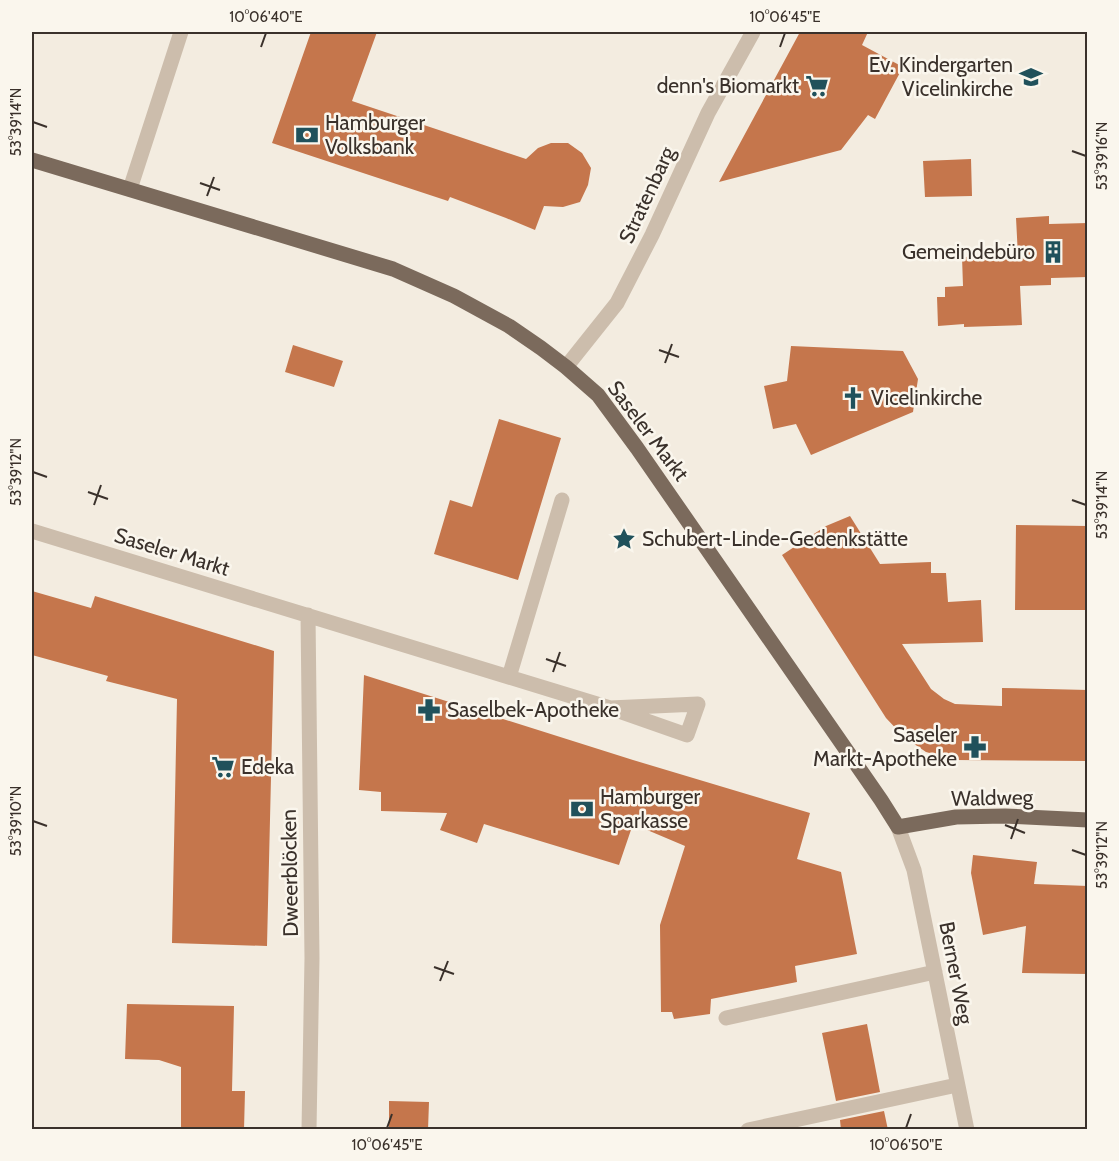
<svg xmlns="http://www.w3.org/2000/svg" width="1119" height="1161" font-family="Cabin,sans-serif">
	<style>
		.building { fill: #c5764c }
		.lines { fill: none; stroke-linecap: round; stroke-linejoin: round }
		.minor { stroke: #ccbdac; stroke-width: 15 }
		.major { stroke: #7b6a5c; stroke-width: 15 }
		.ticks { fill: none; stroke: #3a312b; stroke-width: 2 }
		.labels { text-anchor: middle; stroke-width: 5; stroke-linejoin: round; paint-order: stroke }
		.poi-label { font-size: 21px; fill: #3a312b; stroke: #faf6ed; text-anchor: start }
		.street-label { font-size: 21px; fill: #3a312b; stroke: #faf6ed }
		.neatline { fill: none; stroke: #3a312b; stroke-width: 2 }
		.ticks-label { font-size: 15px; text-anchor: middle; fill: #3a312b }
	</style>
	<rect width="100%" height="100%" fill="#f3ece0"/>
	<!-- building -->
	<path class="building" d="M311 32H377L352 101 526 159 538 148 551 143H568L582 153 591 168 588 185 580 202 563 207 544 206 535 230 506 218 450 197 448 201 272 143Z
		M800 32H868L862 45 903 67 875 119 868 115 841 150 719 182Z
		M971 159 972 196 925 197 923 161Z
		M1049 216V224L1088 223V277L1051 278V285L1020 286 1022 325 964 327V324L938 326 937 297H945V287L963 286 962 257 1018 256 1016 218Z
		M293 345 343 361 334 387 285 372Z
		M791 346 903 351 918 379 913 412 811 455 796 424 773 429 764 386 787 381Z
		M499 419 561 438 518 580 434 554 450 500 472 507Z
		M850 516 880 564 931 562V573H946L948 602 981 600 983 642 902 644 931 689 944 699 955 704 1002 706V688L1088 690V761L955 760 926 752 904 737 886 718 782 555 826 526Z
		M1016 525 1088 526V610H1015Z
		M32 591 91 608 95 596 274 651 267 946 172 943 177 699 106 681 108 676 32 655Z
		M364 675 633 760 810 813 797 859 841 872 857 954 795 966 797 982 711 999 710 1014 674 1019 672 1012H661L660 925 685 846 633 824 619 865 484 824 477 843 440 830 447 813 381 811V792L359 790Z
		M973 855 1037 862 1034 884 1088 886V974L1022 973 1026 926 983 935 971 873Z
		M127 1004 234 1006 232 1091H245L244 1130H181V1067L159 1060 125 1059Z
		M867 1024 880 1092 836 1101 822 1033Z
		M389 1101 429 1102 428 1130H389Z
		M884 1111 888 1130H841L840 1120Z"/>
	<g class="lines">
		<!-- minor -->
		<path class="minor" d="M130 189 181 32
			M566 367 617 303 652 235 708 113 753 32
			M32 531 610 708 698 704 687 735 610 708
			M308 615 312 958 309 1130
			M509 677 562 500
			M898 827 914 870 967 1130
			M726 1018 935 972
			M748 1130 957 1085"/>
		<!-- major -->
		<path class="major" d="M32 160 393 269 454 296 509 326 541 348 566 367 598 395 637 448 881 800 898 827 956 817 1005 816 1088 820"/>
	</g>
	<!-- ticks -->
	<path class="ticks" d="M261 47 266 33M780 47 785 33M33 122 47 127M1072 151 1086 156M200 183 220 190M207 196 214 177M659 350 679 357M665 363 672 344M33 472 47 477M88 492 108 499M1072 500 1086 505M94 505 101 485M546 659 566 666M553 672 560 652M33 821 47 826M1005 825 1025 833M1011 839 1018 819M1072 850 1086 855M434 967 454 974M440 981 448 961M387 1128 392 1114M906 1128 911 1114"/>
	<!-- icons -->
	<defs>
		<g id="school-bare" transform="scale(1.8)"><path d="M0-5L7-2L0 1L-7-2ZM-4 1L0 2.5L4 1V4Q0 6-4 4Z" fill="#20515b" stroke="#faf6ed" stroke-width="2.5" paint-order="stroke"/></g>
		<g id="supermarket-bare" transform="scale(1.8)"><path d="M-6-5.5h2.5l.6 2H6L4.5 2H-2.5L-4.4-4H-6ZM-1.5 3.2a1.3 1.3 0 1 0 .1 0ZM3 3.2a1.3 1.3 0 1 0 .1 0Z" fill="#20515b" stroke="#faf6ed" stroke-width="2.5" paint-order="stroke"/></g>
		<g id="bank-bare" transform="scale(1.8)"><path d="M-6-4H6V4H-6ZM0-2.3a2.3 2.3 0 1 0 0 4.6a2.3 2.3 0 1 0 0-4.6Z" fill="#20515b" stroke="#faf6ed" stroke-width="2.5" paint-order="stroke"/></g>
		<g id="building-bare" transform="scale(1.8)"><path d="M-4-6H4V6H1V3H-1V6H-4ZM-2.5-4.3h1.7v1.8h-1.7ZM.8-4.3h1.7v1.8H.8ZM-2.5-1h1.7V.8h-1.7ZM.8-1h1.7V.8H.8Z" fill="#20515b" stroke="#faf6ed" stroke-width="2.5" paint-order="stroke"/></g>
		<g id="church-bare" transform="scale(1.8)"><path d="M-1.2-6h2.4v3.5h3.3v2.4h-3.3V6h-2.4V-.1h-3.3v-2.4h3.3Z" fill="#20515b" stroke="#faf6ed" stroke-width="2.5" paint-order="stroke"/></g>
		<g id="sight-bare" transform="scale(1.8)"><path d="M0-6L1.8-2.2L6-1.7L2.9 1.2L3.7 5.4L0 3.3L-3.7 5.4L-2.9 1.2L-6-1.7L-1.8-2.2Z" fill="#20515b" stroke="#faf6ed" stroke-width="2.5" paint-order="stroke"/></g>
		<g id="pharmacy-bare" transform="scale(1.8)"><path d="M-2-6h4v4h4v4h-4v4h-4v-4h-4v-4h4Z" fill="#20515b" stroke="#faf6ed" stroke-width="2.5" paint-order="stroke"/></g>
	</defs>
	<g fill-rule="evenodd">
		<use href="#school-bare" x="1031" y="77"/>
		<use href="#supermarket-bare" x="817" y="86"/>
		<use href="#bank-bare" x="307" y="135"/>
		<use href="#building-bare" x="1053" y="252"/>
		<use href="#church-bare" x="853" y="398"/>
		<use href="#sight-bare" x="624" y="539"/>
		<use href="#pharmacy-bare" x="429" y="710"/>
		<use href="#pharmacy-bare" x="975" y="747"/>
		<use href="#supermarket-bare" x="223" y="767"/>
		<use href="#bank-bare" x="582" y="809"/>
	</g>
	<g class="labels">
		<!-- poi labels -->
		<g class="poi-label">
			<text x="1013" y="72" text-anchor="end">Ev. Kindergarten<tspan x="1013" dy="24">Vicelinkirche</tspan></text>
			<text x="799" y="93" text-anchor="end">denn's Biomarkt</text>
			<text x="325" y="130">Hamburger<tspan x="325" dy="24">Volksbank</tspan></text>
			<text x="1035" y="259" text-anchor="end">Gemeindebüro</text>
			<text x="871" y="405">Vicelinkirche</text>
			<text x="642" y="546">Schubert-Linde-Gedenkstätte</text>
			<text x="447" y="717">Saselbek-Apotheke</text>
			<text x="957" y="742" text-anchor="end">Saseler<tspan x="957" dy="24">Markt-Apotheke</tspan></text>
			<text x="241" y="774">Edeka</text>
			<text x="600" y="804">Hamburger<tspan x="600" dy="24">Sparkasse</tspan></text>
		</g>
		<!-- street labels -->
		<g class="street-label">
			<text transform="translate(647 195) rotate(-65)" y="7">Stratenbarg</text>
			<text transform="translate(648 431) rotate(53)" y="7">Saseler Markt</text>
			<text transform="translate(172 552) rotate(17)" y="7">Saseler Markt</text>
			<text transform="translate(992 798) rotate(-1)" y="7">Waldweg</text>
			<text transform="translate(290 873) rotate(-91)" y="7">Dweerblöcken</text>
			<text transform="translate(956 973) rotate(79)" y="7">Berner Weg</text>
		</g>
	</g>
	<!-- border -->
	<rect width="1119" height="1161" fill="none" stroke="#faf6ed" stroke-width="66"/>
	<rect x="33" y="33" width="1053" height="1095" class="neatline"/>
	<g class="ticks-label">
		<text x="266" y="22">10°06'40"E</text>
		<text x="785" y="22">10°06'45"E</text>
		<text transform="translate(16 122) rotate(-90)" y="5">53°39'14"N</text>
		<text transform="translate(1102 156) rotate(-90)" y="5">53°39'16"N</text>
		<text transform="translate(16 472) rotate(-90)" y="5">53°39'12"N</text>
		<text transform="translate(1102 505) rotate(-90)" y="5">53°39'14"N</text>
		<text transform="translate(16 821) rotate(-90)" y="5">53°39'10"N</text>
		<text transform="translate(1102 855) rotate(-90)" y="5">53°39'12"N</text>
		<text x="387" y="1150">10°06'45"E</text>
		<text x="906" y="1150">10°06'50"E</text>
	</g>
</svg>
